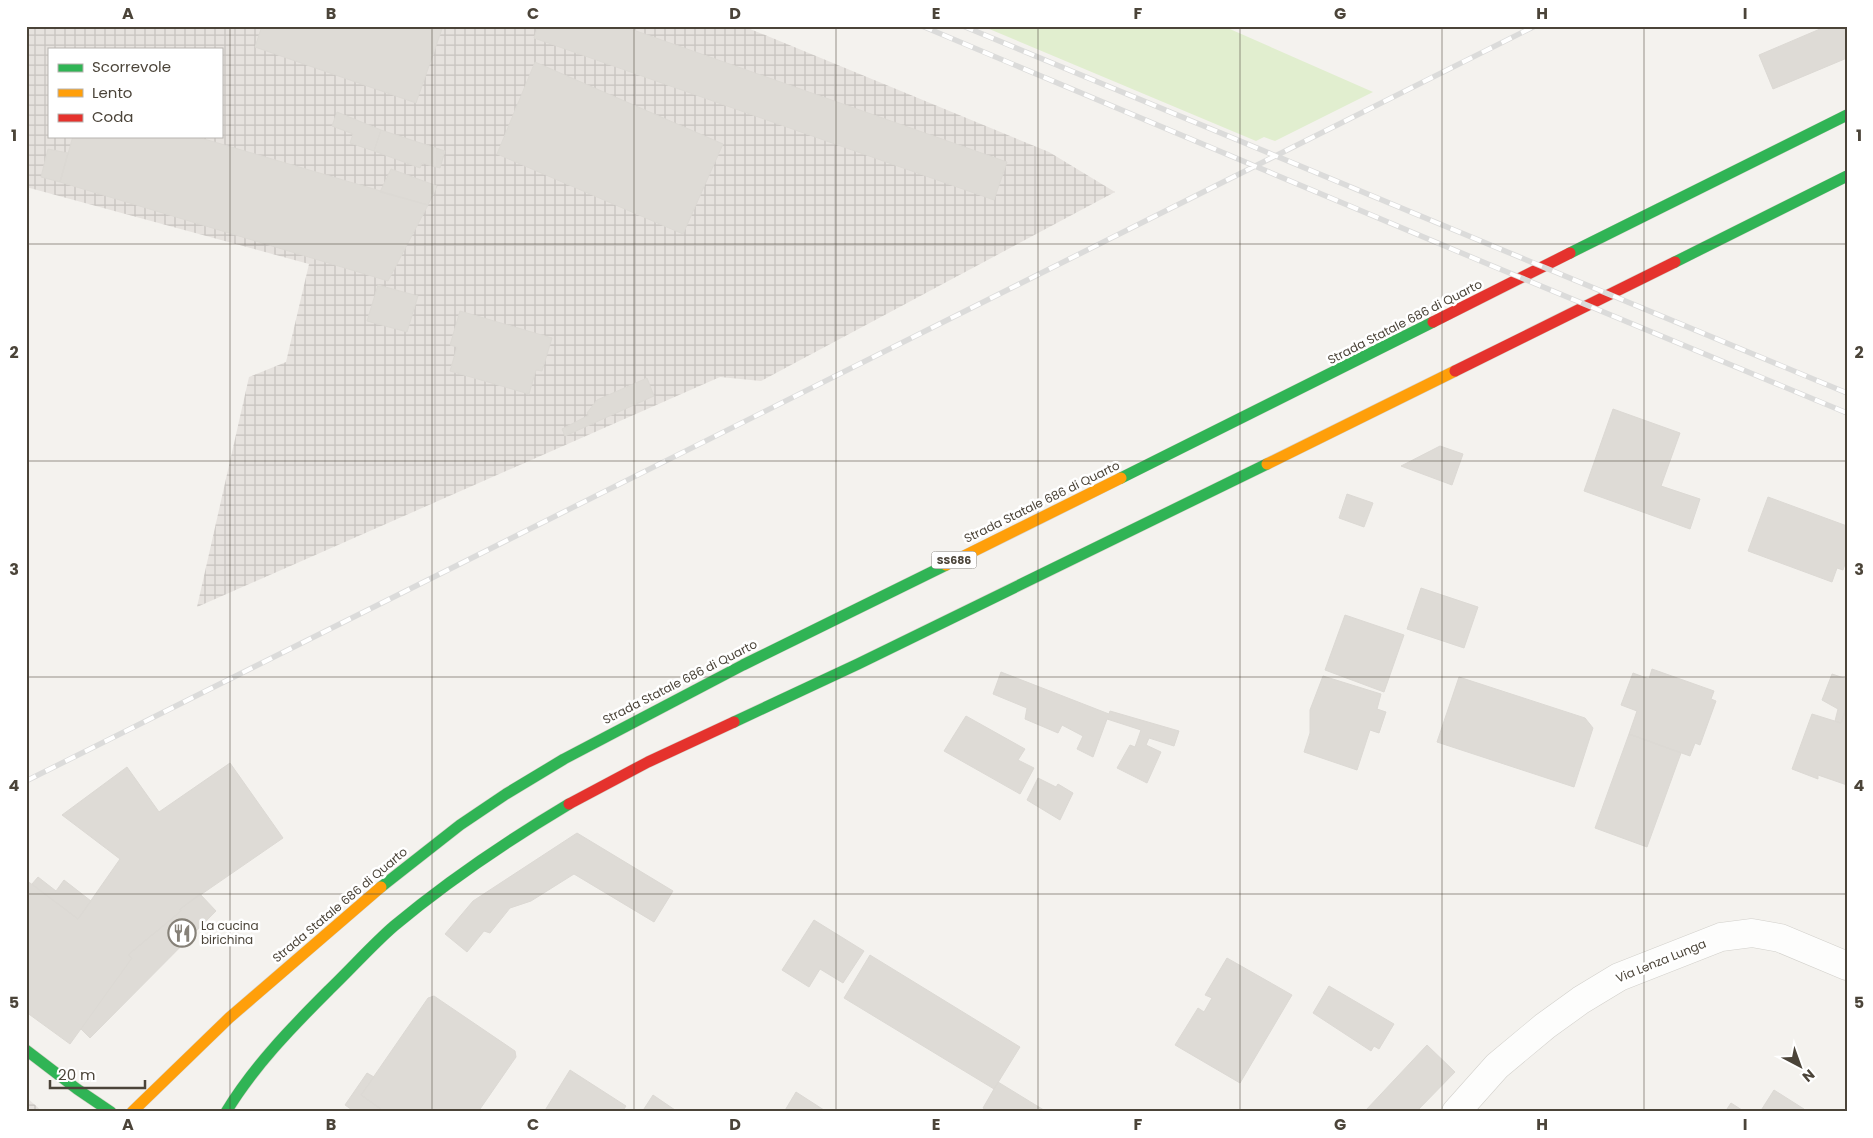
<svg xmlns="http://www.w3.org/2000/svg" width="1873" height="1138" font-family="Poppins,sans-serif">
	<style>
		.industrial { fill: url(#industrial-grid); fill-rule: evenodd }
		.grass { fill: #e1eecf }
		.building { fill: #dedbd6; stroke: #dcd9d4 }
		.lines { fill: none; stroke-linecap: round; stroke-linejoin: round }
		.street-casing { stroke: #d2d0cb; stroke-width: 29 }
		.fast-casing { stroke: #d3cfc5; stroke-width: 12 }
		.slow-casing { stroke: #d3cfc5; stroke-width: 12 }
		.jam-casing { stroke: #d3cfc5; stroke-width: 12 }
		.street { stroke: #fdfdfc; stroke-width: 28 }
		.fast { stroke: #30b455; stroke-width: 11 }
		.slow { stroke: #ff9f0a; stroke-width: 11 }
		.jam { stroke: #e5322d; stroke-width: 11 }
		.rail-casing { stroke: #dbdbda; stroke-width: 5.5 }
		.rail { stroke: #fff; stroke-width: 4; stroke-dasharray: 11; stroke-linecap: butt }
		.grid { fill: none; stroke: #4b4439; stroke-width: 1; stroke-opacity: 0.55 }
		.labels { text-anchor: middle; stroke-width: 5; stroke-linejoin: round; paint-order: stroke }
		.shield { fill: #fff; stroke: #817c74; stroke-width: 1 }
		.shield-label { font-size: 11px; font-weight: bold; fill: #4b4439 }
		.street-label { font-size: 12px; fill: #4b4439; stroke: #fff }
		.poi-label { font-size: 12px; fill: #4b4439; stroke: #fff; text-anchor: start }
		.neatline { fill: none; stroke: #4b4439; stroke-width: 2 }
		.grid-label { font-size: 16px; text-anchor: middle; font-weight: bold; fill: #4b4439 }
	</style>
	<defs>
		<pattern id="industrial-grid" width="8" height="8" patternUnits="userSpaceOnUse" patternTransform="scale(1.25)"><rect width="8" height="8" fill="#e6e2de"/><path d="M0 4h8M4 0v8" fill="none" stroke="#c7c3bf"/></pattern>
	</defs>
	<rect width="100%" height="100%" fill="#f4f2ee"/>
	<!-- industrial -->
	<path class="industrial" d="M26 26H743L1049 152 1115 192 761 381 720 377 197 607 249 377 286 362 309 264 26 187ZM49 49H221V136H49Z
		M26 1097 43 1112H26Z"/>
	<!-- grass -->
	<path class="grass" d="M982 26H1223L1373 92 1275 141 1264 137 1256 141Z"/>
	<!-- building -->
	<path class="building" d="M262 26H443L416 103 255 47Z
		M538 26H622L1007 162 994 200 534 38Z
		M1827 26H1847V58L1773 89 1759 55Z
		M535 62 723 144 683 234 497 154Z
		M337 112 381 130 374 151 350 143 353 134 332 126Z
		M381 130 445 151 440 168 422 163 420 168 374 151Z
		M73 136H194L428 205 388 281 60 182Z
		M48 149 68 153 60 182 41 177Z
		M391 169 437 186 428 205 380 192Z
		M378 285 418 296 407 332 367 321Z
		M460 311 552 338 542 371 536 370 529 394 450 371 457 347 450 345Z
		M647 378 654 396 565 436 562 429 589 415 587 413 597 400Z
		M1613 409 1680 433 1661 486 1700 499 1690 529 1584 491Z
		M1440 446 1463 454 1452 485 1401 466Z
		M1347 494 1373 503 1364 527 1339 518Z
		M1768 497 1847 526V558L1843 570 1837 568 1832 582 1748 551Z
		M1421 588 1478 607 1464 648 1407 629Z
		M1345 615 1404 635 1384 692 1325 670Z
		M1652 669 1714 691 1711 699 1716 701 1700 745 1695 743 1690 756 1629 734 1637 711 1621 705 1633 673 1649 679Z
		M1001 672 1109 714 1110 711 1179 731 1174 746 1149 738 1146 745 1161 752 1147 783 1117 768 1130 745 1135 747 1141 730 1107 719 1093 757 1077 749 1083 736 1062 725 1058 733 1025 719 1027 708 993 694Z
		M1832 674 1847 679V706L1841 723 1835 721 1838 709 1822 700Z
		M1323 676 1381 694 1377 709 1386 712 1379 733 1370 730 1357 770 1304 752 1310 733V710Z
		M1459 677 1585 718 1593 728 1574 787 1437 742Z
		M1847 706V785L1818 775V779L1792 769 1812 714 1841 723Z
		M966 716 1025 749 1018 760 1034 768 1020 794 944 751Z
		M1629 734 1681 753 1647 847 1595 828Z
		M230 763 283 838 180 909 181 911 128 955 132 958 70 1044 26 1012V880L78 919 120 859 62 815 127 767 159 812Z
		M1038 778 1056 787 1058 784 1073 793 1060 820 1027 800Z
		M577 833 673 891 654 922 574 874 531 901 510 908 490 933 484 931 467 952 445 934 473 901Z
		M38 877 56 891 64 880 91 901 78 919 32 884Z
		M200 894 216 911 90 1038 81 1029 132 958 128 955 181 911 180 909Z
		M814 920 864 951 843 983 820 969 809 987 782 970Z
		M870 955 1020 1047 994 1089 844 998Z
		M1227 958 1292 995 1240 1083 1175 1045 1198 1008 1204 1012 1212 998 1205 995Z
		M1329 986 1394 1024 1379 1049 1374 1046 1371 1051 1313 1013Z
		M434 996 515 1051 516 1057 478 1112H385L361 1095 428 998Z
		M1427 1045 1455 1072 1416 1112H1368L1366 1110Z
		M570 1070 626 1106 622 1112H544Z
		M367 1073 374 1077 361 1095 385 1112H355L345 1105Z
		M998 1082 1047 1112H990L983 1108Z
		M1774 1090 1804 1109 1802 1112H1760Z
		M796 1092 827 1112H784Z
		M653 1095 678 1112H642Z
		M1731 1103 1745 1112H1725Z"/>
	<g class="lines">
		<!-- street casing -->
		<g class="street-casing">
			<path id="street" d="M1456 1112 1497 1066 1545 1026 1581 1000 1619 977 1721 937 1752 933 1780 938 1847 966"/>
		</g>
		<!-- fast casing -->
		<g class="fast-casing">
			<path id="fast" d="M1570 253 1847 115
				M1675 262 1847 176
				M1121 478 1433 322
				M734 722 858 664 1267 464
				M381 887 460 825 506 794 564 759 743 665 946 565
				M26 1050 77 1089 111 1112
				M226 1112C254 1066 291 1028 329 990 351 969 371 946 394 926 449 880 507 841 569 804"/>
		</g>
		<!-- slow casing -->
		<g class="slow-casing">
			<path id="slow" d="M1267 464 1455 371
				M946 565 1121 478
				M132 1112 229 1018 381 887"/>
		</g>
		<!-- jam casing -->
		<g class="jam-casing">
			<path id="jam" d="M1433 322 1570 253
				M1455 371 1675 262
				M569 804 648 762 734 722"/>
		</g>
		<!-- street -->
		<use href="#street" class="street"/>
		<!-- fast -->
		<use href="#fast" class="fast"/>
		<!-- slow -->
		<use href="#slow" class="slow"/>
		<!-- jam -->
		<use href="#jam" class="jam"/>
		<!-- rail casing -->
		<g class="rail-casing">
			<path id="rail" d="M922 26 1483 262 1847 413
				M963 26 1847 393
				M26 781 1535 26"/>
		</g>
		<!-- rail -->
		<use href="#rail" class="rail"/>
	</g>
	<!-- grid -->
	<path class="grid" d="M230 26V1112M432 26V1112M634 26V1112M836 26V1112M1038 26V1112M1240 26V1112M1442 26V1112M1644 26V1112M26 244H1847M26 461H1847M26 677H1847M26 894H1847"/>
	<!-- icons -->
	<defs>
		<g id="restaurant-ring" transform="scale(1.4375)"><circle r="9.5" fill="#fff" stroke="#868178" stroke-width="1.5"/><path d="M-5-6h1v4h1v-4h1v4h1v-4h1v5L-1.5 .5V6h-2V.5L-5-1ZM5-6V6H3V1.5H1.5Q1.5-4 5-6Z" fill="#868178"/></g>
	</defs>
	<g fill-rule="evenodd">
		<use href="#restaurant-ring" x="182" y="933"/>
	</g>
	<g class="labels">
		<!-- shield labels -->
		<rect class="shield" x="931.5" y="551.5" width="45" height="17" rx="4"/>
		<g class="shield-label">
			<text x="954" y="564">SS686</text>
		</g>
		<!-- street labels -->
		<g class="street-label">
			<text transform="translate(1405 322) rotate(-27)" y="4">Strada Statale 686 di Quarto</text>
			<text transform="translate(1042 502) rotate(-26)" y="4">Strada Statale 686 di Quarto</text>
			<text transform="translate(680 682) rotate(-27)" y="4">Strada Statale 686 di Quarto</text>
			<text transform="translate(340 905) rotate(-40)" y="4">Strada Statale 686 di Quarto</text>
			<text transform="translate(1661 961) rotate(-22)" y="4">Via Lenza Lunga</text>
		</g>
		<!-- poi labels -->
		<g class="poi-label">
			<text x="201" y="930">La cucina<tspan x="201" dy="14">birichina</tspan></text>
		</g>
	</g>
	<!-- border -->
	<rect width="1873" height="1138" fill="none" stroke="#ffffff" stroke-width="55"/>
	<!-- legend -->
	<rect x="48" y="48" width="175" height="90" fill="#ffffff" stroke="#b7b4b0"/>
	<rect x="58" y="64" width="25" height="8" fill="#30b455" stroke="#b7b4b0"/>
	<text x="92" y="72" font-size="15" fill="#4b4439">Scorrevole</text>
	<rect x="58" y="89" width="25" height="8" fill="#ff9f0a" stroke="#b7b4b0"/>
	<text x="92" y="98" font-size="15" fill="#4b4439">Lento</text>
	<rect x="58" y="114" width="25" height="8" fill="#e5322d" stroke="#b7b4b0"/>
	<text x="92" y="122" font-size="15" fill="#4b4439">Coda</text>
	<!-- north arrow -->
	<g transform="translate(1800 1066) rotate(139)" stroke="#ffffff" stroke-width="4" paint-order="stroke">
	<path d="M0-4L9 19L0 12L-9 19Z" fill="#4b4439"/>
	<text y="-8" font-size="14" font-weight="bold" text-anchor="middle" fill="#4b4439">N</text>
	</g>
	<!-- scale -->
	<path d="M50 1080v8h95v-8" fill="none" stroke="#4b4439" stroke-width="2.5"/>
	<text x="58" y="1080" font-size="15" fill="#4b4439" stroke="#ffffff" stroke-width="4" paint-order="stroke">20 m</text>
	<rect x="28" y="28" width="1818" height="1082" class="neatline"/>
	<g class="grid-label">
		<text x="128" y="19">A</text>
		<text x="331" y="19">B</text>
		<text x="533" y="19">C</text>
		<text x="735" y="19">D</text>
		<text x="936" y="19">E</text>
		<text x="1138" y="19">F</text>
		<text x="1340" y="19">G</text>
		<text x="1542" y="19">H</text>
		<text x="1745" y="19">I</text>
		<text x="14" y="141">1</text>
		<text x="1859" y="141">1</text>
		<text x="14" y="358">2</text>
		<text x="1859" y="358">2</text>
		<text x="14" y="575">3</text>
		<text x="1859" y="575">3</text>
		<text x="14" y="791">4</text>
		<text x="1859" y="791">4</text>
		<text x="14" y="1008">5</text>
		<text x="1859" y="1008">5</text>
		<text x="128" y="1130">A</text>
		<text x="331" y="1130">B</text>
		<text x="533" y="1130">C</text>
		<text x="735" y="1130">D</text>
		<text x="936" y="1130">E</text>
		<text x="1138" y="1130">F</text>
		<text x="1340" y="1130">G</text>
		<text x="1542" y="1130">H</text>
		<text x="1745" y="1130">I</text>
	</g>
</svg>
